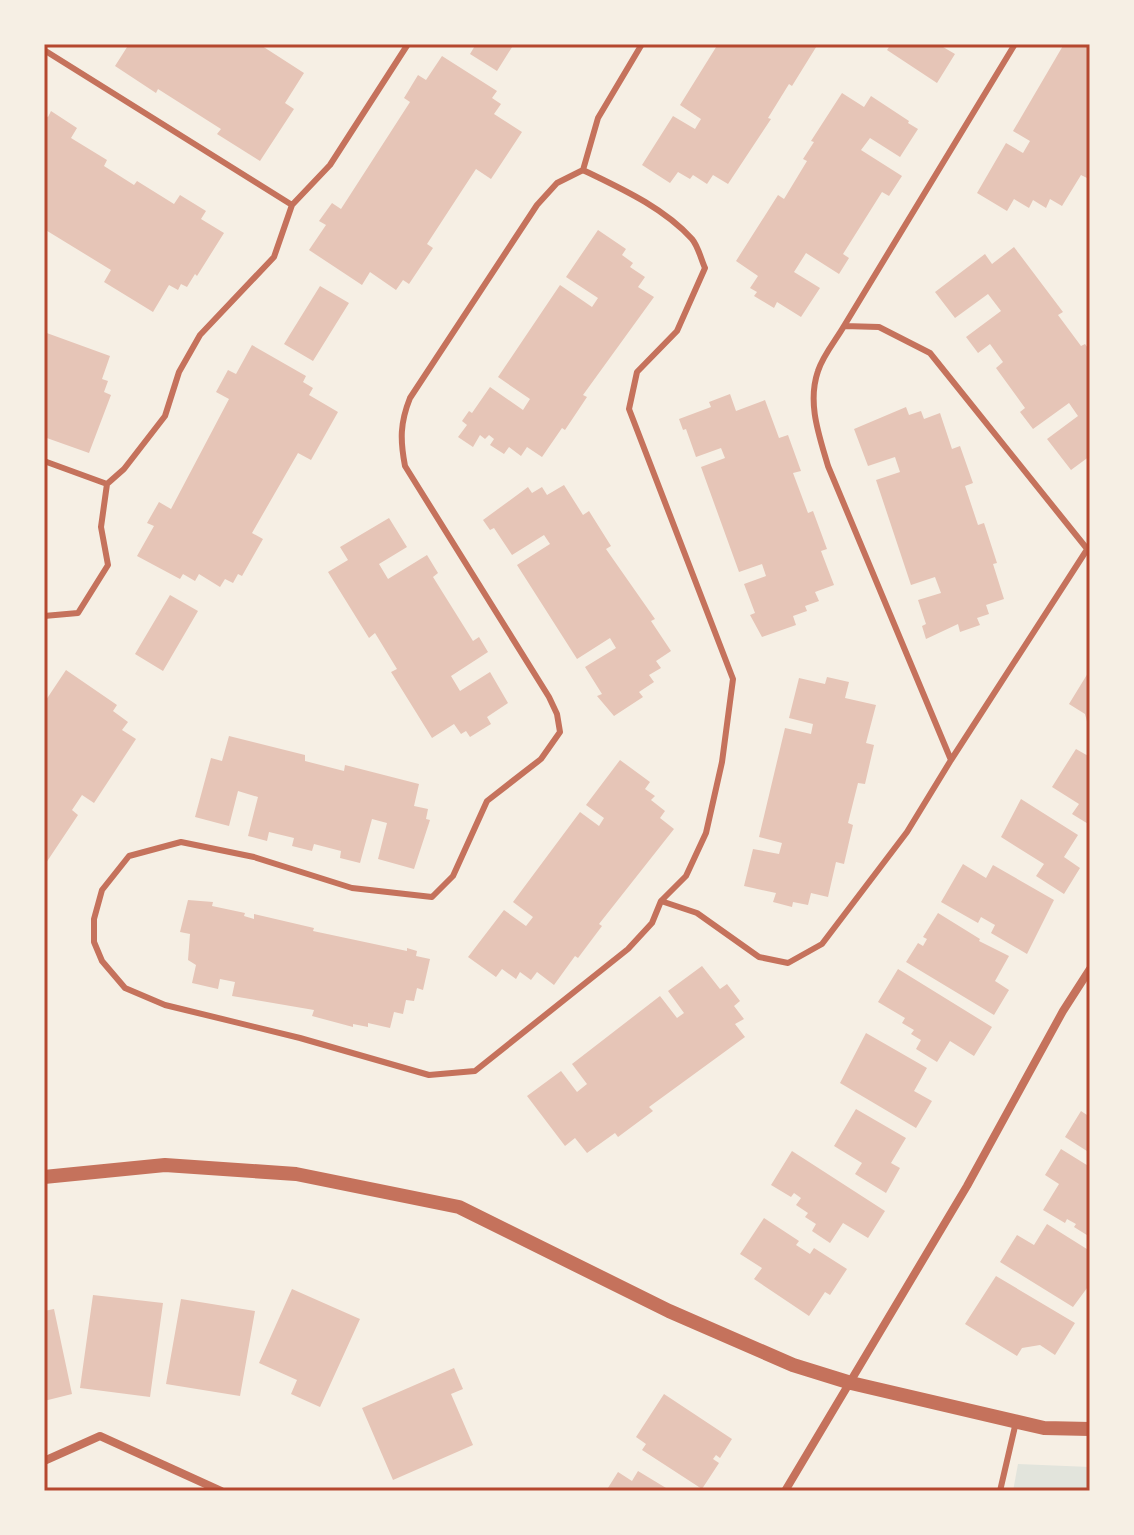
<svg xmlns="http://www.w3.org/2000/svg" width="1134" height="1535" font-family="'Alegreya Sans',sans-serif">
	<style>
		.green { fill: #e2e4dc }
		.building { fill: #e6c5b7 }
		.lines { fill: none; stroke-linecap: round; stroke-linejoin: round }
		.service { stroke: #c5725c; stroke-width: 6 }
		.minor { stroke: #c5725c; stroke-width: 8 }
		.tertiary { stroke: #c5725c; stroke-width: 14 }
		.neatline { fill: none; stroke: #b5482f; stroke-width: 3 }
	</style>
	<rect width="100%" height="100%" fill="#f6efe4"/>
	<!-- green -->
	<path class="green" d="M1018 1464 1090 1467V1491H1013Z"/>
	<!-- building -->
	<path class="building" d="M129 44H259L304 73 285 103 294 109 260 161 217 134 221 129 158 89 156 93 115 66Z
		M476 44H514L497 71 470 54Z
		M718 44H818L792 86 789 84 768 118 771 119 728 184 713 175 707 184 693 175 690 179 678 172 670 183 642 165 673 116 695 129 701 119 680 105Z
		M891 44H938L955 54 937 83 887 50Z
		M1064 44H1082L1090 48V173L1087 178 1081 175 1062 206 1050 199 1046 208 1033 200 1029 208 1014 199 1007 211 977 193 1006 143 1023 153 1030 141 1013 131Z
		M442 56 497 91 492 98 501 104 494 114 522 132 491 179 476 169 427 244 433 248 409 284 403 280 396 290 370 272 362 285 309 250 326 225 319 221 332 203 341 209 410 102 404 98 418 75 426 80Z
		M842 93 864 107 871 96 909 121 908 123 918 129 900 157 870 138 861 150 902 176 889 196 882 192 843 254 849 258 839 274 806 253 794 272 820 288 801 317 777 302 774 308 754 296 757 292 750 288 758 276 736 261 778 195 784 199 807 161 803 159 814 142 811 141Z
		M51 111 77 128 71 138 107 160 104 166 134 185 137 181 174 204 180 195 206 211 201 219 224 233 197 276 195 274 187 287 181 284 178 290 169 285 153 312 104 282 111 270 44 229V115L48 117Z
		M598 230 626 249 622 255 633 263 630 267 645 277 638 287 654 297 583 395 587 397 565 430 562 428 542 457 527 447 521 456 509 447 504 454 490 445 494 439 489 435 485 439 480 435 473 447 458 437 467 425 462 421 469 411 472 413 490 387 523 410 530 399 498 377 560 285 592 307 598 298 566 277Z
		M1014 247 1063 312 1058 315 1081 346 1085 344 1090 351V456L1071 470 1047 439 1078 416 1069 403 1033 429 1020 412 1025 408 996 368 1003 362 990 344 978 353 966 337 1001 311 988 294 955 318 935 292 985 254 992 264Z
		M320 286 349 303 313 361 284 344Z
		M44 332 110 356 102 379 108 381 104 392 111 395 89 453 44 437 47 431 44 430Z
		M252 345 306 376 303 382 313 388 309 395 338 412 311 460 298 453 252 533 263 539 242 576 238 574 233 583 225 579 220 587 199 574 195 581 183 574 180 579 137 556 154 526 147 523 159 502 171 509 229 399 216 392 228 370 236 374Z
		M730 394 736 411 765 400 779 438 788 435 801 471 793 473 808 513 813 511 827 549 821 551 834 585 815 592 819 601 805 606 807 611 793 616 796 625 762 637 750 615 755 613 744 584 766 576 762 564 739 572 701 467 725 458 721 448 696 457 686 429 683 430 679 419 711 407 709 402Z
		M906 407 909 415 921 411 924 419 940 413 952 449 960 446 973 483 965 486 978 525 984 523 997 563 993 564 1004 599 986 605 989 614 977 618 980 625 960 632 958 624 926 639 922 626 926 624 918 600 941 593 935 577 911 585 876 480 900 472 895 457 868 466 854 429Z
		M564 485 583 515 589 511 611 546 606 549 655 619 651 621 671 651 656 661 661 668 649 675 654 682 639 692 643 697 614 716 597 696 602 694 585 667 616 648 610 638 577 659 517 565 550 544 544 535 512 555 494 528 490 530 483 520 528 487 532 493 542 487 547 495Z
		M389 518 407 547 379 564 388 579 427 555 438 573 433 577 473 641 479 637 488 652 451 676 460 691 490 672 508 703 487 717 491 724 470 737 466 731 461 734 454 724 432 738 391 672 397 669 375 633 369 638 328 572 348 560 340 547Z
		M170 595 198 611 163 671 135 654Z
		M66 670 117 705 113 711 128 722 122 730 136 739 94 803 82 795 72 810 78 815 46 863 44 861V703Z
		M1088 673 1090 675 1089 729 1085 714 1069 704Z
		M827 677 849 682 845 698 876 705 866 743 874 745 865 784 858 783 848 823 853 825 844 864 836 862 828 897 811 893 808 905 793 902 792 907 773 902 776 893 744 886 753 849 779 854 782 843 759 837 785 728 811 734 813 724 789 718 799 678 825 684Z
		M229 736 305 755V761L344 771 345 765 419 784 414 806 428 809 426 819 430 820 414 869 378 859 387 823 372 819 360 863 340 858 341 851 314 844 312 851 292 846 294 838 269 832 267 841 248 836 258 797 238 791 229 826 195 817 211 758 222 761Z
		M1076 749 1090 757V825L1072 814 1079 804 1052 787Z
		M620 760 650 782 645 789 655 796 651 800 665 811 660 818 674 829 599 924 602 926 578 958 575 956 554 985 537 972 531 980 520 972 516 979 502 969 496 977 468 957 504 910 526 926 533 917 513 902 580 812 599 826 604 818 586 805Z
		M1021 799 1078 835 1064 857 1080 868 1064 894 1036 876 1044 864 1001 837Z
		M963 864 986 878 993 865 1054 900 1027 954 991 933 995 925 981 917 978 923 941 902Z
		M188 900 213 902 212 906 245 913 244 916 254 919V914L314 928 313 931 407 951V948L417 951 416 956 430 959 423 990 417 988 414 1001 406 1000 403 1014 394 1012 390 1028 368 1023V1027L353 1024V1027L312 1016 314 1010 232 996 235 982 220 979 218 989 192 983 196 965 188 960 190 934 180 932Z
		M938 913 980 939 979 941 1009 956 995 981 1009 990 994 1015 906 962 918 943 923 946 927 939 923 937Z
		M702 966 720 989 727 984 740 1001 734 1006 744 1019 735 1024 745 1037 649 1107 653 1111 618 1137 615 1133 587 1153 575 1138 565 1146 527 1096 561 1071 577 1092 587 1084 572 1064 660 996 677 1018 684 1013 668 991Z
		M898 969 992 1027 974 1056 950 1041 937 1062 916 1049 921 1040 911 1034 914 1030 902 1023 905 1018 878 1002Z
		M866 1033 927 1068 914 1091 932 1101 916 1128 840 1083Z
		M856 1109 906 1138 891 1163 900 1168 886 1193 855 1174 862 1163 834 1146Z
		M1081 1111 1090 1117V1153L1065 1137Z
		M1061 1149 1090 1167V1237L1074 1227 1076 1224 1067 1219 1065 1223 1043 1210 1059 1184 1045 1175Z
		M792 1151 885 1211 868 1238 843 1223 830 1243 812 1231 816 1224 805 1217 808 1213 796 1205 801 1198 794 1193 791 1197 771 1185Z
		M764 1218 799 1241 796 1245 810 1254 814 1248 847 1269 830 1295 825 1292 809 1316 754 1279 762 1268 740 1254Z
		M1047 1224 1090 1251V1284L1073 1307 1000 1262 1017 1235 1034 1245Z
		M996 1276 1075 1323 1055 1355 1040 1345 1022 1348 1017 1356 965 1324Z
		M292 1289 360 1319 320 1407 291 1394 297 1380 259 1363Z
		M93 1295 163 1303 150 1397 80 1388Z
		M181 1299 255 1311 240 1396 166 1384Z
		M54 1309 72 1394 44 1401V1311Z
		M454 1368 463 1389 451 1394 473 1445 393 1480 362 1408Z
		M664 1394 732 1439 720 1458 716 1455 713 1459 719 1463 702 1489 642 1450 646 1444 636 1437Z
		M638 1471 671 1491H606L618 1472 632 1481Z"/>
	<g class="lines">
		<!-- service -->
		<path class="service" d="M44 50 292 205
			M583 170C620 188 663 207 692 239 698 246 701 259 705 268L677 331 637 372 629 409 733 679 722 762 706 833 686 876 661 901 652 923 628 949 475 1071 429 1075 300 1038 165 1005 125 988 102 961 94 942V919L102 890 129 856 181 842 254 857 352 888 432 897 453 876 487 801 541 759 560 732 557 714 549 697 405 466C400 440 400 423 410 398L537 205 557 183Z
			M583 170 598 118 642 44
			M844 326 1015 44
			M44 461 107 484
			M44 616 78 613 108 565 101 527 107 484 124 469 165 416 179 372 200 335 274 257 292 205 330 165 408 44
			M951 760 1088 548
			M661 901 697 913 759 957 788 963 822 944 907 832 951 760 828 466C819 435 807 403 818 371 823 355 836 340 844 326L879 327 930 353 1088 550
			M1000 1491 1016 1422"/>
		<!-- minor -->
		<path class="minor" d="M44 1461 100 1436 221 1491
			M785 1491 967 1186 1063 1011 1090 969"/>
		<!-- tertiary -->
		<path class="tertiary" d="M44 1177 165 1165 296 1174 459 1207 669 1311 793 1365 851 1383 1044 1428 1090 1429"/>
	</g>
	<!-- border -->
	<rect width="1134" height="1535" fill="none" stroke="#f6efe4" stroke-width="92"/>
	<rect x="46" y="46" width="1042" height="1443" class="neatline"/>
</svg>
